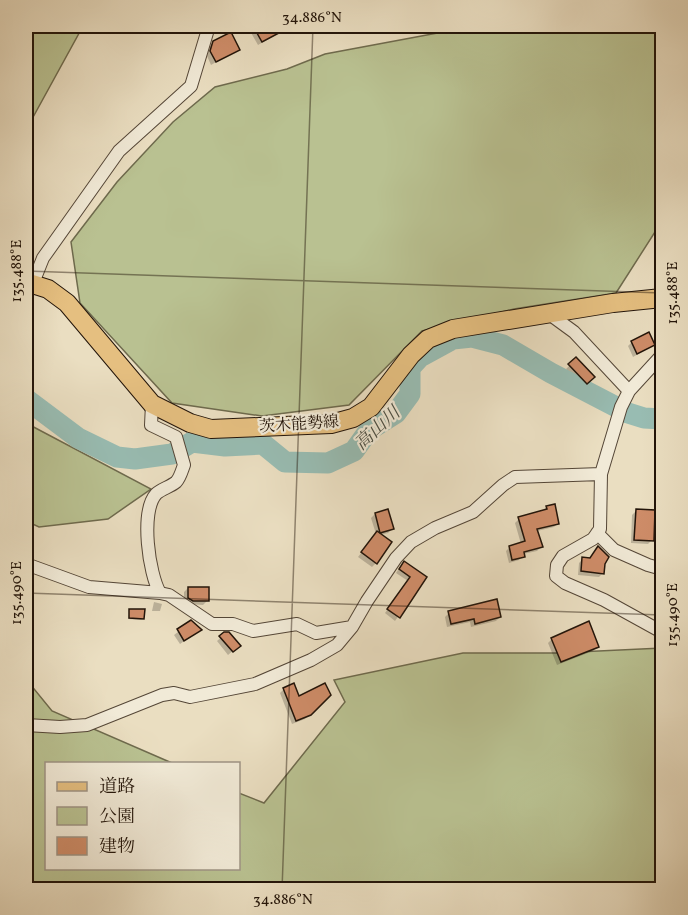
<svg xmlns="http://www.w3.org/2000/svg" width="688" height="915" font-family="Vollkorn,'Noto Serif JP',serif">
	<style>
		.green { fill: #b9c191; stroke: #6e6a4d; stroke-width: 1.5 }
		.shadow { fill: #0003 }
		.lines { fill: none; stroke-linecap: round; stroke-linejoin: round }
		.river { stroke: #98bcb2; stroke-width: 21 }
		.building { fill: #ce8c68; stroke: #221409; stroke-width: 1.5 }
		.street-casing { stroke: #544637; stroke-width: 14 }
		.primary-casing { stroke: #221409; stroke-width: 20 }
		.street { stroke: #f1ead7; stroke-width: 12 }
		.primary { stroke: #e5bf80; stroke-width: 18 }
		.ticks { fill: none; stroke: #221409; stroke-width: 1.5; stroke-opacity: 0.45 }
		.labels { text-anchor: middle; stroke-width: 4.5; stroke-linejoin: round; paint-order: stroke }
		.street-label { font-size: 16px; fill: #221409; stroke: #f1ead7 }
		.water-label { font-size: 18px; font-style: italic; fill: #4b4f44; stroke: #f1ead7 }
		.neatline { fill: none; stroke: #221409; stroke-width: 2 }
		.ticks-label { font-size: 15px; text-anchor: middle; fill: #221409 }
	</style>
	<rect width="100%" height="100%" fill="#eadec1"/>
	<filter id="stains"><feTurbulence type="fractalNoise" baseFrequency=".00333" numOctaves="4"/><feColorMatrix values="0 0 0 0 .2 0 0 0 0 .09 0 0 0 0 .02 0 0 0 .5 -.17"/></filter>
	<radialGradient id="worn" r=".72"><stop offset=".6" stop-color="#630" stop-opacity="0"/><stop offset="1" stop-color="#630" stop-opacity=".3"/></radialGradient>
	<!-- green -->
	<path class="green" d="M26 26H83L26 130Z
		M475 26H662V221L616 293 514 309 422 331 349 405 262 416 172 403 80 303 71 242 117 182 173 122 215 87 287 69 325 54Z
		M26 423 151 489 108 519 39 527 26 521Z
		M662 648V889H26V679L52 711 172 763 46 764V868H238L239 793 264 803 345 702 334 680 463 653H556Z"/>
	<!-- shadow -->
	<path class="shadow" d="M257 26H282L279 27 281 30 277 34 258 45 250 31Z
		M214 42 238 49 211 65 207 56 210 46Z
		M632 342 654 345 633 357 628 346Z
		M576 359 592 377 582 387 566 369Z
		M547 507 558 523 554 527 537 531 541 547 537 551 523 554 519 560 509 563 506 551 510 547 521 544 515 523 519 519 542 511Z
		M636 511 652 540 648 544 631 543 632 515Z
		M375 514 392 529 388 533 380 535 376 563 372 567 358 557 376 534 371 518Z
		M598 548 604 563 603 573 599 577 578 575 579 563 583 559 589 560Z
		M400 567 425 578 395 621 385 613 408 581 396 573Z
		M188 588 207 601 203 605 189 604 184 602V592Z
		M154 602 162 604 160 611H152Z
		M130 610 143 619 141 620 128 619Z
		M449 613 500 617 496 621 471 627 470 622 447 627 445 617Z
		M191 622 200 630 180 644 174 635Z
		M225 634 235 649 228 655 217 641Z
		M552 639 597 647 593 651 557 665 548 643Z
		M284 689 298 698 329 694 305 719 292 724 280 693Z"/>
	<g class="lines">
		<!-- river -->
		<path class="river" d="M26 399 78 438 117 457 135 459 172 454 192 442 225 446 263 444 285 462 328 463 354 451 369 430 396 413 410 394V368L420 357 453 339 472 337 503 345 551 373 628 413 644 418 662 419"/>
	</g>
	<!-- building -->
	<path class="building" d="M253 26H292L262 42Z
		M231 32 240 50 216 62 210 51 213 41Z
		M649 332 655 345 637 354 631 341Z
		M576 357 595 377 587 384 568 364Z
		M555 504 559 524 537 529 543 547 524 552 525 557 512 560 509 546 525 541 518 517 547 509 546 506Z
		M388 509 394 529 380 533 375 513Z
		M636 509 655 510 654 541 634 540Z
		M377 531 392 542 377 564 361 552Z
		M598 546 609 557 605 564 604 574 581 571 582 557 590 558Z
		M404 561 427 577 400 618 387 609 410 577 399 569Z
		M188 587H209V601H193L188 598Z
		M497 599 501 617 475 624 474 619 451 624 448 611Z
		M129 609H145L144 619 129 618Z
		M191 620 202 630 184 641 177 629Z
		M589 621 599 647 561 662 551 638Z
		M224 632H229L241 646 233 652 219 636Z
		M294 683 299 696 325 683 331 695 311 715 296 721 283 688Z"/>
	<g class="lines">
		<!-- street casing -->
		<g class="street-casing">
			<path id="street" d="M33 283 43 258 119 151 191 86 209 26
				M548 313 574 332 629 391
				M662 355 629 391 621 407 601 474 600 529 593 539 563 556 557 565 556 576 565 583 604 600 662 632
				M152 404 151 425 176 437 184 465C182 470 180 478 176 482 170 487 161 489 156 494 140 512 149 574 160 593L169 595 212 624H233L253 631 297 624 316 633 352 627
				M597 533 614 550 648 565 662 569
				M26 564 89 587 160 593
				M26 725 60 727 87 725 162 695 174 693 190 697 255 684 311 660 337 645 352 627 367 601 396 558 411 542 435 528 473 512 503 485 515 477 601 474"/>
		</g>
		<!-- primary casing -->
		<g class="primary-casing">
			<path id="primary" d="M26 282 48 289 67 303 152 404 190 423 211 429 331 424 353 418 371 407 411 355 428 339 453 329 613 303 662 298"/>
		</g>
		<!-- street -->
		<use href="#street" class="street"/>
		<!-- primary -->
		<use href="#primary" class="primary"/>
	</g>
	<!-- ticks -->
	<path class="ticks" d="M26 271 662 293M26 593 662 615M282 890 313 26"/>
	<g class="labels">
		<!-- street labels -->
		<g class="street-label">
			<text transform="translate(299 423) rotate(-4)" y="6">茨木能勢線</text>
		</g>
		<!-- water labels -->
		<g class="water-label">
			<text transform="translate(377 428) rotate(-43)" y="6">高山川</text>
		</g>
	</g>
	<!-- margin -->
	<rect width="688" height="915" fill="none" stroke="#eadec1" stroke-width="66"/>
	<!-- legend -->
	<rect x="45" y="762" width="195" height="108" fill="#f1ead7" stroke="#9e9485" stroke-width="1.5"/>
	<rect x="57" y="782" width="30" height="9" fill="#e5bf80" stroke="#9e9485" stroke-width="1.5"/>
	<text x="99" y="792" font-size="18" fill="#221409">道路</text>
	<rect x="57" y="807" width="30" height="18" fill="#b9c191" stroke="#9e9485" stroke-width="1.5"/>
	<text x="99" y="822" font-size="18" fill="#221409">公園</text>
	<rect x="57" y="837" width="30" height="18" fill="#ce8c68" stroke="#9e9485" stroke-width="1.5"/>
	<text x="99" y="852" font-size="18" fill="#221409">建物</text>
	<rect x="33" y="33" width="622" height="849" class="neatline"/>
	<g class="ticks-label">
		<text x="312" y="22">34.886°N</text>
		<text transform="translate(16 271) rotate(-90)" y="5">135.488°E</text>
		<text transform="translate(672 293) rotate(-90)" y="5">135.488°E</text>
		<text transform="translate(16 593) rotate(-90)" y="5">135.490°E</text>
		<text transform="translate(672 615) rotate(-90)" y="5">135.490°E</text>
		<text x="283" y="904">34.886°N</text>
	</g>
	<rect width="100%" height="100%" filter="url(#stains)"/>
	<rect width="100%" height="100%" fill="url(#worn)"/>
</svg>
